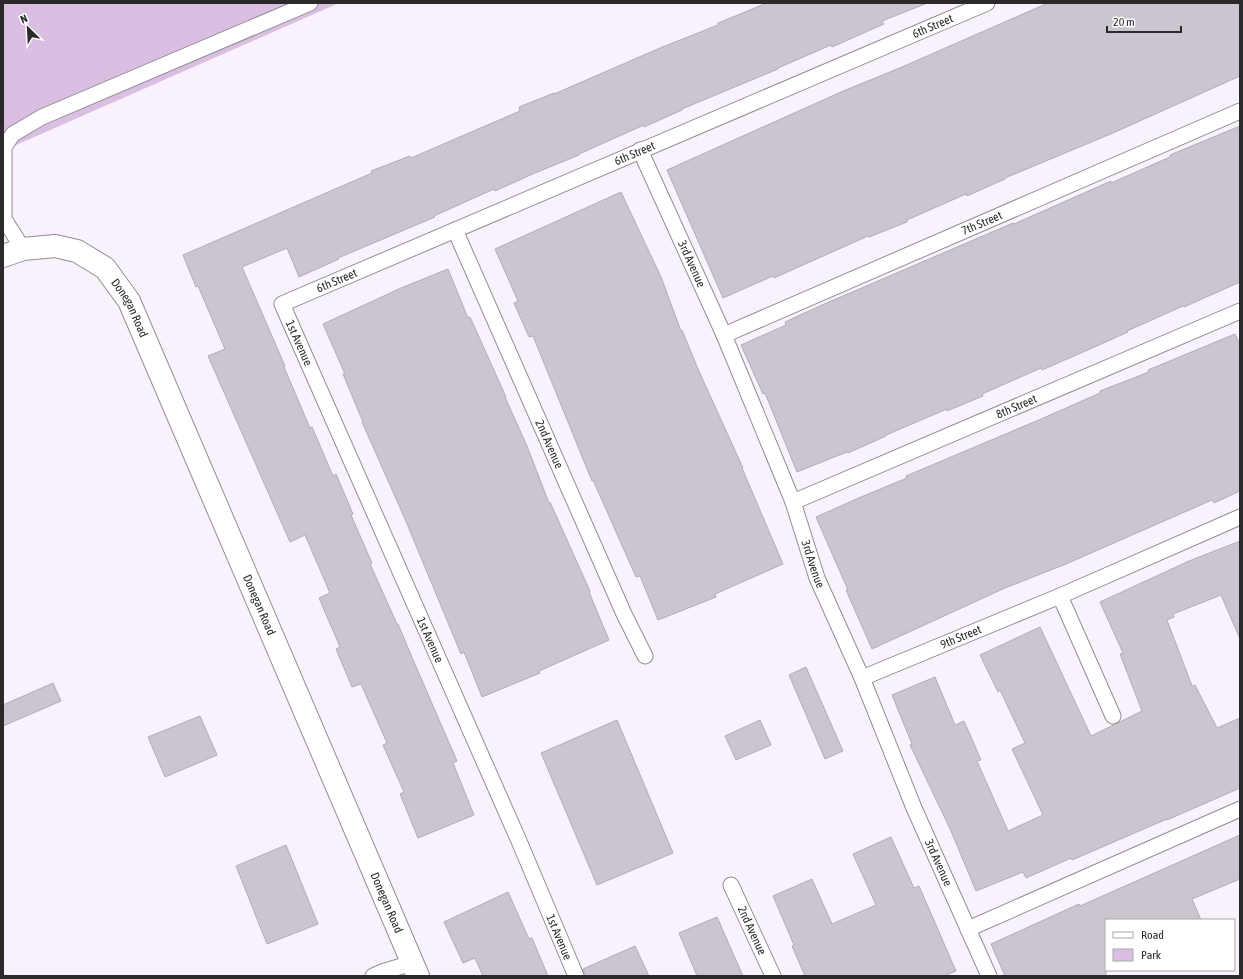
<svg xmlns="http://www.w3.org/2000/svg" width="1243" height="979" font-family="'Asap Condensed',sans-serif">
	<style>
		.green { fill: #dabfe2 }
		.building { fill: #ccc4ce; stroke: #b3acb5 }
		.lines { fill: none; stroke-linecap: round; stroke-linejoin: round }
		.lane-casing { stroke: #938c95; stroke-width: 17 }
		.secondary-casing { stroke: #938c95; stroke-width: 24 }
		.lane { stroke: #fff; stroke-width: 15 }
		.secondary { stroke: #fff; stroke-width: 22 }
		.labels { text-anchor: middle; stroke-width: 3; stroke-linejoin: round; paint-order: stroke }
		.street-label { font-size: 12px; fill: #2c292d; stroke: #fff }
	</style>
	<rect width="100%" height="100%" fill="#f9f1fb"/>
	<!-- green -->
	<path class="green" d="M3 3H339L7 149 3 134Z"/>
	<!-- building -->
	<path class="building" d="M767 3H925V4L882 21 884 24 832 47 831 45 778 68V69L682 109V110L644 127V125L579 154V155L535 173 495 191 494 189 434 216 435 217 338 258 339 259 299 277 287 248 242 267 285 366 284 367 310 428 312 427 333 476 336 474 353 514 351 515 372 563 370 564 397 624H398L414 662 457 761 453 763 474 815 418 838 400 794 404 792 383 745 387 743 361 684 352 687 336 649 340 647 319 598 330 593 305 535 290 542 208 356 225 349 198 286 196 287 183 255 372 173 371 171 410 156 411 158 520 111 519 107 554 93V94L660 48 718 25V23Z
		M1048 3H1240V76L1113 133 1005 178V179L967 196 966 194 907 220V222L869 237 868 236 774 278 773 276 723 298 667 170 841 92 902 67Z
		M1240 126V282L1184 307 1183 306 1127 331 1128 332 1090 349 1042 370 1041 368 982 394 983 396 947 411V409L886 435V436L848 453 847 452 797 472 765 393 763 394 741 345 786 325 785 322 822 305 1013 223 1014 224 1111 181V183L1170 157V155Z
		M621 192 661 277 681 331 682 330 698 369 743 468H742L783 564 715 594 716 597 658 620 640 576 636 577 593 480 592 481 533 336 529 337 514 303 518 301 495 249Z
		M448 269 468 318 470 317 506 397H505L527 446 549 503 550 502 590 591 589 592 609 640 539 671 540 673 482 697 464 652 461 654 405 519 362 422H363L343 374H345L323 324 401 288Z
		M1235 334 1240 345V491L1214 503 1212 500 1066 564 1005 588 872 649 846 590H848L816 517 861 497 907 478 906 476 1041 419 1100 393V391L1149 372 1148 370Z
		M1240 541V639L1221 595 1173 614 1174 617 1167 620 1192 686 1195 685 1217 728 1240 718V788L1167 820V819L1072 860 1071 858 1026 878 1023 872 976 891 951 831 910 745 912 744 892 695 935 677 955 725 964 721 981 760 977 761 1008 831 1043 815 1012 749 1025 743 1000 690 998 692 980 655 1040 627 1091 736 1142 711 1120 654 1123 653 1100 602 1189 561Z
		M806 667 843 751 825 759 789 675Z
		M53 683 61 701 3 726V705Z
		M200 716 217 755 165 777 148 737Z
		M617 720 673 853 597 885 541 753Z
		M760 720 771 745 736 760 725 736Z
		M1240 835V879L1192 899 1201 920H1106V976H1005L991 944 1079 904 1080 906Z
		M891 837 914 888 919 886 956 971 944 976H805L792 946 794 945 773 896 812 879 832 924 876 905 853 854Z
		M286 845 318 924 267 944 236 866Z
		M508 892 529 939 532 938 548 976H483L475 958 463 963 444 922Z
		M717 917 743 976H697L679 933Z
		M635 946 649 976H585L583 969Z"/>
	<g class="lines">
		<!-- lane casing -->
		<g class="lane-casing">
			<g id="lane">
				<path d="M3 141 4 147V219L23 249"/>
				<path d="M4 147 13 134 42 117 310 3"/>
				<path id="s1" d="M640 150 724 335 793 502 817 578 862 678 914 808 989 976"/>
				<path id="s2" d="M455 230 624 614 645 656"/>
				<path id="s3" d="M724 335 1240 111"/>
				<path id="s4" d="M793 502 1240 311"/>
				<path d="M1060 596 1113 716"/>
				<path id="s5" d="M862 678 1060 596 1240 517"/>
				<path id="s6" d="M731 885 773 976"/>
				<path d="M968 929 1240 809"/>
				<path d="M373 976 382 972 412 963"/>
				<path id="s7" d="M576 976 519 841 282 304 987 3"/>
			</g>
		</g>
		<!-- secondary casing -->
		<g class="secondary-casing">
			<g id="secondary">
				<path id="s8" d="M3 256 23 249 55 246 77 251 105 268 129 301 418 976"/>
			</g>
		</g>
		<!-- lane -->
		<use href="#lane" class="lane"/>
		<!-- secondary -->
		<use href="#secondary" class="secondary"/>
	</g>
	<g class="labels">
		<!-- street labels -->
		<g class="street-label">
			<text dy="4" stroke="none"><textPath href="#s7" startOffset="1441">6th Street</textPath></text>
			<text dy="4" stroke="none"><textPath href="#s7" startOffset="1117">6th Street</textPath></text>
			<text dy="4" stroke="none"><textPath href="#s3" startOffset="281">7th Street</textPath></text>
			<text dy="4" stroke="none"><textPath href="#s1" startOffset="125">3rd Avenue</textPath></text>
			<text dy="4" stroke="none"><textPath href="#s7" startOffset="793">6th Street</textPath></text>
			<text dy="4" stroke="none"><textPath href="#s8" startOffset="156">Donegan Road</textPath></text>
			<text transform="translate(299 343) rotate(66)" y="4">1st Avenue</text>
			<text dy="4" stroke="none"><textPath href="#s4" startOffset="243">8th Street</textPath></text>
			<text dy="4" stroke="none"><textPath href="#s2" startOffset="234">2nd Avenue</textPath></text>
			<text dy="4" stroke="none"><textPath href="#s1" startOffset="449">3rd Avenue</textPath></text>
			<text dy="4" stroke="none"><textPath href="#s8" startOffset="480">Donegan Road</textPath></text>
			<text dy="4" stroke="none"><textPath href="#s5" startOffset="107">9th Street</textPath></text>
			<text transform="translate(430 640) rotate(66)" y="4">1st Avenue</text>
			<text dy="4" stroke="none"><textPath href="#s1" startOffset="773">3rd Avenue</textPath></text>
			<text dy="4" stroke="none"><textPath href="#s8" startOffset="804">Donegan Road</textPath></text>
			<text dy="4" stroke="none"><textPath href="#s6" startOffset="50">2nd Avenue</textPath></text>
			<text transform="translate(559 937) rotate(67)" y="4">1st Avenue</text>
		</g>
	</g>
	<!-- border -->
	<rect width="1243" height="979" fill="none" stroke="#2c292d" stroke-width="8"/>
	<!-- legend -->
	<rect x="1105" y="919" width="130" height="52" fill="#ffffff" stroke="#aba9ab"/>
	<rect x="1113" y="932" width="20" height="6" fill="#ffffff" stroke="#aba9ab"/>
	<text x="1141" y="939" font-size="12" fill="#2c292d">Road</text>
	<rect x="1113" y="949" width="20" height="12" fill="#dabfe2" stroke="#aba9ab"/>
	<text x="1141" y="959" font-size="12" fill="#2c292d">Park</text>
	<!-- north arrow -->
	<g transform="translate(28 28) rotate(336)" stroke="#ffffff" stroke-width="3" paint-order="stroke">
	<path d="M0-3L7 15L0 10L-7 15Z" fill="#2c292d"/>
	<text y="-6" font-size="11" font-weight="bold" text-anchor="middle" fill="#2c292d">N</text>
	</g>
	<!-- scale -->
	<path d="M1107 26v6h74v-6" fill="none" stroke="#2c292d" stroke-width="2"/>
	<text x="1113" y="26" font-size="12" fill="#2c292d" stroke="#ffffff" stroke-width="3" paint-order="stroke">20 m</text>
</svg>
